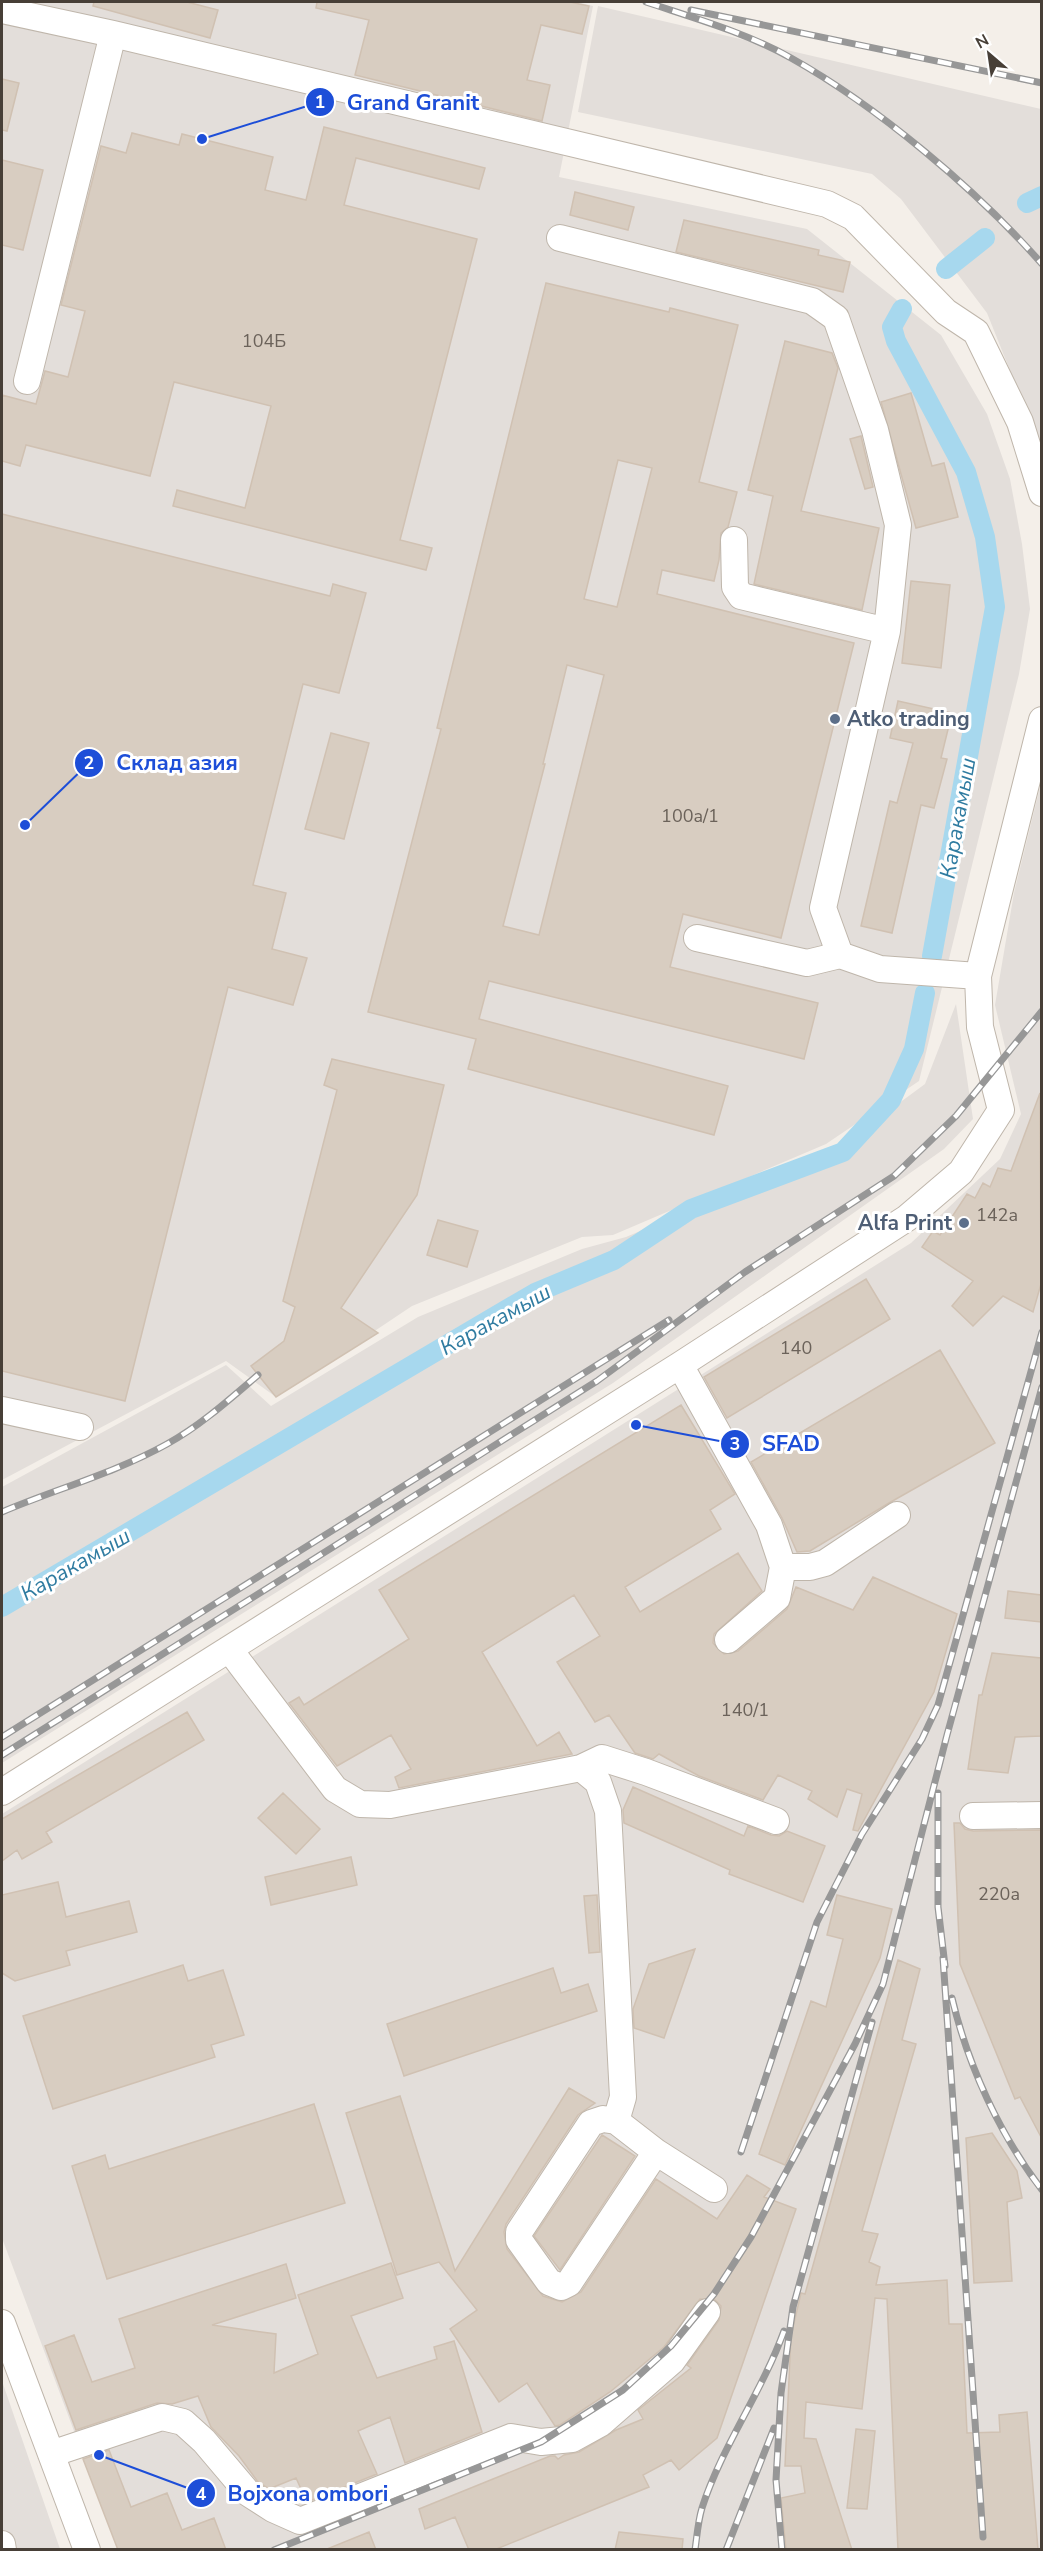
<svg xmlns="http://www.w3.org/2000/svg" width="1043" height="2551" font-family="'Nunito Sans',sans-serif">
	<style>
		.industrial { fill: #e3deda }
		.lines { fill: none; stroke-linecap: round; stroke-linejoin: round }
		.canal { stroke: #a7d8ee; stroke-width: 20 }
		.building { fill: #d8cdc1; stroke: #d0c1b2; stroke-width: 1.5; fill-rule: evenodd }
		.minor-casing { stroke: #bfb6ab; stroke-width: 28 }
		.minor { stroke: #fff; stroke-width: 26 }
		.rail-casing { stroke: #979797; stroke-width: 7 }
		.rail { stroke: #fff; stroke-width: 4.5; stroke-dasharray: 14; stroke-linecap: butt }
		.service-dot { fill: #5c6f8a; stroke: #fff; stroke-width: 2 }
		.labels { text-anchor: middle; stroke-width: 6; stroke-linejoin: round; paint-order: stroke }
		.number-label { font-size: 18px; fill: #6b625a }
		.service-label { font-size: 21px; font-weight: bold; fill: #4e5e75; stroke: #fff; text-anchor: start }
		.water-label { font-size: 22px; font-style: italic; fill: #307ca1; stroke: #fff }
		.leader { fill: none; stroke: #1d4ed8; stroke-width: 2 }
		.callout-dot { fill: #1d4ed8; stroke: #fff; stroke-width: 2 }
		.mark-label { font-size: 18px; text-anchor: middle; font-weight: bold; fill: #fff }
		.callout-label { font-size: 22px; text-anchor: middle; font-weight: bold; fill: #1d4ed8; stroke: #fff; stroke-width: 6; stroke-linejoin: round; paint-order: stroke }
	</style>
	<rect width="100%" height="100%" fill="#f4efe9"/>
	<!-- industrial -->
	<path class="industrial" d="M2 2H577L593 6 559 177 807 229 941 335 987 414 1010 479 1022 544 1030 609 1019 674 919 1081 826 1144 613 1235 582 1237 412 1306 276 1397 226 1361 2 1480Z
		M598 6 1041 109V448L987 313 901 199 872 174 578 112Z
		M1041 783V2549H118L2 2238V1814L911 1243 1000 1159 1021 1114 995 1005 1014 893Z
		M956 1004 973 1119 944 1149 613 1383 2 1763V1487L226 1365 271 1406 418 1317 582 1249 626 1237 838 1148 925 1084Z
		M2 2381 60 2549H2Z"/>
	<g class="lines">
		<!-- canal -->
		<path class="canal" d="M1027 203 1042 196
			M946 269 985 238
			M902 309 892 327 896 341 966 472 985 537 995 607 932 956
			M2 1607 535 1293 614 1260 691 1209 843 1152 891 1100 914 1049 925 993"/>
	</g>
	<!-- building -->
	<path class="building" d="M94 2H187L218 10 210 38 93 6Z
		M317 2H570L589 6 582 34 541 25 527 80 550 85 542 121 355 75 369 20 316 8Z
		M2 79 19 83 7 131 2 130Z
		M324 127 485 168 479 189 356 158 344 205 477 239 400 540 432 548 426 570 173 506 177 490 245 508 271 406 174 382 150 476 26 445 20 466 2 461V395L36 404 45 371 68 377 85 311 61 305 101 146 126 153 132 133 179 145 182 134 273 157 265 190 306 200Z
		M2 160 43 170 23 250 2 245Z
		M575 192 634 207 628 230 570 215Z
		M684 220 819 250 818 255 850 262 843 292 676 252Z
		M546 283 669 312 670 308 738 325 699 482 737 492 728 527 721 533 719 560 714 581 662 570 657 594 854 643 781 938 683 914 670 967 818 1003 804 1059 489 981 479 1019 728 1086 714 1135 468 1069 476 1039 368 1012 441 729 437 728ZM618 460 652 468 617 607 584 599ZM567 665 604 675 539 935 503 926 545 764H543Z
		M785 341 832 353 838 368 801 511 879 528 862 610 754 584 773 496 748 490Z
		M911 393 932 466 944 463 958 517 916 528 881 402Z
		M861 436 873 487 865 489 850 439Z
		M2 514 330 596 333 584 366 593 339 693 303 684 253 885 286 893 272 949 307 958 293 1005 228 987 125 1401 2 1371Z
		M911 581 950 585 941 668 902 663Z
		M898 701 952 713 941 758 947 759 934 808 921 805 892 933 861 926 890 801 897 803 913 743 890 738Z
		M331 733 369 743 344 839 305 829Z
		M332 1059 444 1085 417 1195 341 1308 378 1333 276 1397 251 1366 284 1341 295 1307 283 1301 337 1090 324 1085Z
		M1040 1093 1041 1284 1033 1312 1003 1296 973 1326 952 1306 973 1281 922 1247 933 1231 940 1235 967 1194 975 1198 983 1183 990 1187 998 1168 1011 1171Z
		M438 1220 478 1231 467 1267 427 1255Z
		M866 1279 890 1319 727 1418 704 1377Z
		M940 1350 995 1443 889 1503 810 1551 797 1552 782 1518 751 1462Z
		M681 1405 735 1494 710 1510 721 1529 625 1587 640 1612 738 1553 762 1591 714 1634 713 1643 724 1654 738 1651 787 1609 796 1587 853 1610 873 1577 957 1614 934 1692 858 1831 853 1830 862 1794 847 1789 837 1817 808 1799 812 1791 778 1775 763 1800 699 1776 659 1754 653 1759 635 1753 609 1715 595 1722 557 1662 600 1636 574 1595 482 1652 537 1746 559 1732 572 1754 399 1788 395 1777 411 1769 391 1735 337 1766 289 1703 299 1697 304 1705 409 1639 379 1590Z
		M1008 1591 1041 1595V1622L1005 1618Z
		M992 1653 1041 1658V1736L1015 1737 1008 1773 968 1769 979 1695H982Z
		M187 1712 204 1740 46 1832 52 1842 22 1859 17 1850 2 1861V1819Z
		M633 1787 744 1836 748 1826 771 1835 779 1836 787 1831 825 1846 803 1902 729 1874 730 1870 624 1823 623 1810Z
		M283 1793 320 1829 296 1854 258 1818Z
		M954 1823H960L965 1829 973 1831 1041 1830V2137L1020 2097 1015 2099 960 1964Z
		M351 1857 357 1885 271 1905 265 1877Z
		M58 1882 66 1917 129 1901 137 1932 66 1951 70 1965 15 1981 2 1973V1895Z
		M597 1895 600 1952 589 1953 584 1896Z
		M837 1895 892 1909 880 1958 785 2165 759 2154 811 2001 826 2007 843 1939 827 1935Z
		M695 1949 664 2038 634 2028 633 2009 649 1964Z
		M898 1960 920 1969 902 2040 916 2044 862 2231 878 2234 869 2262 880 2267 876 2285 947 2280 949 2324H962L967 2433 1000 2432 999 2415 1027 2412 1038 2550H898L887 2299 875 2298 862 2409 806 2402 804 2438 816 2439 852 2550H786L781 2498 805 2493 801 2466H785L791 2336 801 2293 805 2294Z
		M183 1965 188 1981 223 1970 244 2035 211 2045 215 2057 53 2109 23 2016Z
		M553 1968 561 1993 588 1984 597 2011 404 2076 387 2024Z
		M569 2088 595 2103 578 2115 506 2224 504 2232 507 2249 543 2296 562 2302 581 2292 656 2179 717 2219 747 2175 770 2189 764 2197 796 2209 717 2438 679 2470 671 2460 643 2475 649 2487 494 2550H469L455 2517 425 2529 419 2509 550 2456H555L558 2459 564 2455 579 2452 616 2430 643 2419 638 2410 691 2368 687 2365 719 2320 721 2306 715 2300 700 2299 664 2347 610 2392 560 2425 555 2426 527 2383 499 2402 450 2329 477 2310 439 2262 397 2275 346 2113 400 2096 455 2271Z
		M314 2104 345 2203 107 2279 72 2166 105 2155 109 2169Z
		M992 2133 1017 2171 1022 2198 1007 2202 1012 2281 974 2283 966 2138Z
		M602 2135 635 2156 560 2270 534 2236Z
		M391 2263 403 2298 351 2316 377 2378 437 2359 434 2347 454 2341 482 2432 405 2463 390 2417 358 2431 377 2474 307 2502 296 2478 269 2489 258 2482 239 2456 211 2427 198 2396 172 2404 157 2403 76 2430 45 2346 74 2335 92 2382 135 2368 119 2319 286 2264 296 2298 212 2325 276 2334 274 2373 318 2354 298 2295Z
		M856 2429 875 2431 867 2509 847 2508Z
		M109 2450 131 2507 167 2493 182 2530 214 2518 226 2550H118L83 2459Z
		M369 2532 376 2550H327V2549Z
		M619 2532 683 2539 682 2550H615Z"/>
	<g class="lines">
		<!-- minor casing -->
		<g class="minor-casing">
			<path id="minor" d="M2 10 113 34 827 204 853 217 946 312 976 332 1020 422 1042 493
				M560 238 812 301 836 318 875 430 898 525 887 631 823 908 840 955 880 969 978 976
				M27 381 113 34
				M734 540 735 587 741 596 887 631
				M697 938 807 963 840 955
				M680 1365 769 1525 783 1567 777 1598 728 1640
				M2 1410 80 1427
				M783 1567H810L825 1563 897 1515
				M229 1649 335 1789 360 1804 390 1805 581 1768 598 1782 608 1811 623 2097 616 2121 656 2152 714 2189
				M581 1768 602 1758 646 1772 776 1821
				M2 1792 680 1365 907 1218 961 1172 1001 1110 980 1027 978 976 1042 720
				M973 1816 1042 1815
				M616 2121 603 2119 591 2123 519 2232V2240L549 2282 561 2287 569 2283 656 2152
				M2 2323 87 2550
				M51 2454 162 2417 183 2422 204 2441 248 2493 273 2509 300 2521 511 2437 541 2442 572 2439 601 2423 672 2361 707 2312
				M2 2544 3 2550"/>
		</g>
		<!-- minor -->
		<use href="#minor" class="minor"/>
		<!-- rail casing -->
		<g class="rail-casing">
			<path id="rail" d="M646 2C694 18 747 33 791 58 877 106 977 190 1042 264
				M691 10 1042 83
				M2 1512C56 1489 115 1473 167 1444 200 1426 230 1399 258 1375
				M2 1737 669 1320
				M2 1755 597 1381 745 1272 894 1176 956 1116 1042 1011
				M938 1793V1907L945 1966
				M943 1958 983 2537
				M952 1998C968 2066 1000 2135 1042 2190
				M741 2152 817 1922 862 1834 922 1739 938 1705 1042 1332
				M274 2550 541 2442 623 2390 671 2346 714 2294 751 2237 855 2044 883 1984 947 1735 1042 1387
				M695 2550C697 2536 698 2521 702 2508 721 2448 762 2392 784 2331
				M726 2550 774 2428
				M782 2550 776 2480 781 2393 793 2307 872 2022"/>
		</g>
		<!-- rail -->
		<use href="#rail" class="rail"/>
	</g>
	<!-- markers -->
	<g class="service-dot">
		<circle cx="835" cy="719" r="6"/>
		<circle cx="964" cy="1223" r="6"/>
	</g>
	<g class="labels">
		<!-- number labels -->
		<g class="number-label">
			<text x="264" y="347">104Б</text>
			<text x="690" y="822">100a/1</text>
			<text x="997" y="1221">142a</text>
			<text x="796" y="1354">140</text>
			<text x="745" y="1716">140/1</text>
			<text x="999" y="1900">220a</text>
		</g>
		<!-- service labels -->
		<g class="service-label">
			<text x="847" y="726">Atko trading</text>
			<text x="952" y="1230" text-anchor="end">Alfa Print</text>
		</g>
		<!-- water labels -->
		<g class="water-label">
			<text transform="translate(957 818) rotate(-80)" y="8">Каракамыш</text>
			<text transform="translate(495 1319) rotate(-29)" y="8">Каракамыш</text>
			<text transform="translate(75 1564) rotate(-30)" y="8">Каракамыш</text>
		</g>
	</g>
	<!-- callouts -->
	<path class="leader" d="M202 139L320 102M25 825L89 763M636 1425L735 1444M99 2455L201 2493"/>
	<g class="callout-dot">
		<circle cx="202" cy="139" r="6"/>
		<circle cx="25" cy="825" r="6"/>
		<circle cx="636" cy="1425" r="6"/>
		<circle cx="99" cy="2455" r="6"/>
		<circle cx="320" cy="102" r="15"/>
		<circle cx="89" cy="763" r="15"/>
		<circle cx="735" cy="1444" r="15"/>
		<circle cx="201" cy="2493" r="15"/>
	</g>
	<g class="mark-label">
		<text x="320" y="108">1</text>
		<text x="89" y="769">2</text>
		<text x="735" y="1450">3</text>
		<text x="201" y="2500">4</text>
	</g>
	<g class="callout-label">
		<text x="413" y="110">Grand Granit</text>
		<text x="177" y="770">Склад азия</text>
		<text x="791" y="1451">SFAD</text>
		<text x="308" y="2501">Bojxona ombori</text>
	</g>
	<!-- border -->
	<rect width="1043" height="2551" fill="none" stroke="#473f37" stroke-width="6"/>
	<!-- north arrow -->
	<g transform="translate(989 54) rotate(331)" stroke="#ffffff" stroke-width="4.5" paint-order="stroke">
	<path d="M0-4.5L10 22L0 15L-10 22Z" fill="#473f37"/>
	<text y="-9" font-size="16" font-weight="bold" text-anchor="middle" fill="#473f37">N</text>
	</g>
</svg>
